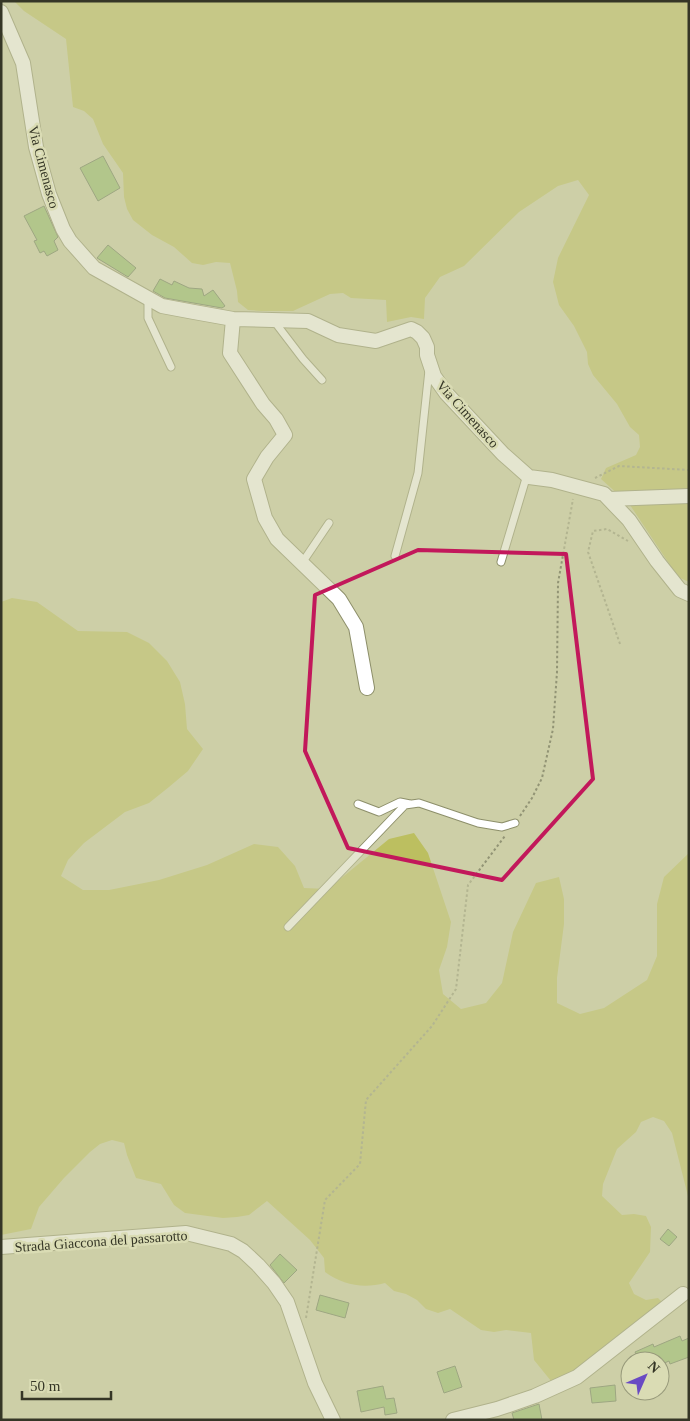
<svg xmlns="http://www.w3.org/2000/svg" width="690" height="1421" font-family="'Times New Roman',serif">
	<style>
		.green { fill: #bcbf60 }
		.building { fill: #91bb68; stroke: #637454 }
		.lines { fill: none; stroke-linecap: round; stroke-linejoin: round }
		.service-casing { stroke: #8d8f6a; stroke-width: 9 }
		.minor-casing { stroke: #8d8f6a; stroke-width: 16 }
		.path { stroke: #929475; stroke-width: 2; stroke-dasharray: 2.5 2.5; stroke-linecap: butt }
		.service { stroke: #fff; stroke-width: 7 }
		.minor { stroke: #fff; stroke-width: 14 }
		.marked { fill: none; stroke: #c2185b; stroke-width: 4; stroke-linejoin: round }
		.labels { text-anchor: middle; stroke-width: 5; stroke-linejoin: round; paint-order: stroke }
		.street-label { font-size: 14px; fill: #353626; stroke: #dadcb4 }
	</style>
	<rect width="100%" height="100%" fill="#cdcfa7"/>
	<!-- green -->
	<path class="green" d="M14 1H689V582L678 577 630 505 601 479 606 468 636 455 640 447 639 435 630 427 617 404 593 375 588 364 587 352 574 326 559 305 553 282 558 258 589 195 578 180 558 186 519 212 464 266 440 277 425 298 424 319 411 317 387 322 386 300 351 298 343 293 330 294 293 311H261L248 310 238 302 237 291 230 263 216 262 203 265 192 263 174 247 152 235 133 220 127 209 124 197 123 173 103 144 93 119 84 111 73 107 66 39 24 11Z
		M12 598 37 602 78 631 127 632 149 643 167 661 180 682 185 704 187 729 203 749 188 771 169 787 149 803 125 812 84 843 68 860 61 876 83 890H109L159 880 207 865 254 844 278 847 295 866 304 888 328 889 389 839 414 833 428 853 451 922 447 947 439 970 443 994 461 1009 486 1003 502 983 513 932 536 883 559 877 564 899V924L557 978V1003L580 1014 604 1008 647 980 657 956V904L664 877 689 853V1200L672 1133 664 1121 653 1117 641 1122 636 1132 617 1149 603 1184 602 1196 622 1215 634 1214 646 1216 651 1227 650 1252 629 1283 634 1294 646 1300 658 1298 663 1303 576 1370 551 1381 534 1360 531 1333 506 1330 494 1332 481 1330 450 1309 438 1313 426 1309 417 1300 406 1294 394 1291 385 1283C363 1289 343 1285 325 1272L324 1258 310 1240 267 1201 249 1215 237 1217 223 1218 185 1213 174 1205 161 1184 136 1178 127 1155 124 1143 112 1140 100 1144 90 1152 64 1178 39 1207 31 1229 1 1235V602Z"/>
	<!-- building -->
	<path class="building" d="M103 156 120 188 98 201 80 168Z
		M44 206 58 237 54 241 58 250 47 256 44 251 40 253 34 241 37 240 24 216Z
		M108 245 136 268 128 277 97 258Z
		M160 279 172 285 174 281 189 288 202 289 204 296 213 290 225 306 222 308 165 298 153 291Z
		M668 1229 677 1237 669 1246 660 1239Z
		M280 1254 297 1270 284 1283 270 1265Z
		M320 1295 349 1303 345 1318 316 1310Z
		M680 1336 682 1341 689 1338V1357L670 1364 669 1361 660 1365V1361H639L635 1352 653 1344 654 1347Z
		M455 1366 462 1387 444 1393 437 1372Z
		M615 1385 616 1401 592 1403 590 1388Z
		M383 1386 386 1399 394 1398 397 1413 385 1415 384 1407 361 1412 357 1391Z
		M539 1404 542 1420H514L512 1413Z"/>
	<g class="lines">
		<!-- service casing -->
		<g class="service-casing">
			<path id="service" d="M148 299V318L171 367
				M274 321 303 359 322 380
				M395 556 418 473 429 370
				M501 562 527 475
				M302 563 329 523
				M358 804 379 812 400 802 410 804
				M288 927 405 805 419 803 478 823 502 827 515 823"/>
		</g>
		<!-- minor casing -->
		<g class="minor-casing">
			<path id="minor" d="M1 12 23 63 36 147 49 194 63 229 70 241 94 268 162 306 194 312 233 319 308 321 338 335 376 341 411 329 417 332 423 338 427 347V355L434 376 446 393 503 454 529 477 552 480 604 494 629 520 657 561 680 590 689 594
				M233 319 230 353 263 404 276 419 285 435 267 457 254 479 265 518 277 539 339 599 356 627 367 688
				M609 499 689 496
				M1 1247 186 1233 231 1244 243 1251 258 1265 274 1283 287 1302 315 1383 333 1420
				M453 1420 497 1409 535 1396 577 1377 683 1294"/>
		</g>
		<!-- path -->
		<path class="path" d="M595 478 619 466 689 470
			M620 644 588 552 593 531 607 529 628 541
			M520 816 532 798 542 778 553 729 557 672 558 583 573 499
			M306 1318 325 1200 360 1164 366 1100 432 1026 456 989 468 885 505 836"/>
		<!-- service -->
		<use href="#service" class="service"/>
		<!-- minor -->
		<use href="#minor" class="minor"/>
	</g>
	<!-- marked area -->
	<path d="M0 0H690V1421H0ZM418 550 566 554 593 779 502 880 348 848 305 751 315 595Z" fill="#cdcfa7" fill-opacity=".55" fill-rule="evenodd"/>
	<path class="marked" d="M418 550 566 554 593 779 502 880 348 848 305 751 315 595Z"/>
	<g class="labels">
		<!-- street labels -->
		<g class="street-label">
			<text transform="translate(44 167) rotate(75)" y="5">Via Cimenasco</text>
			<text transform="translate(468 414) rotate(48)" y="5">Via Cimenasco</text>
			<text transform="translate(101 1241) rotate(-4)" y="5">Strada Giaccona del passarotto</text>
		</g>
	</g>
	<!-- border -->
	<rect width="690" height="1421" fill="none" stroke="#353626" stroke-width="5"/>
	<!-- north arrow -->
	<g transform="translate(645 1376) rotate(45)"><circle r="24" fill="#dadcb4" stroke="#989a7b"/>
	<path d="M0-4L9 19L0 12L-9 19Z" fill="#694ac3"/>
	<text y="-8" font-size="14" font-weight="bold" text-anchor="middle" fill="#353626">N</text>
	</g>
	<!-- scale -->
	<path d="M22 1391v8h89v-8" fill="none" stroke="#353626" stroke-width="2.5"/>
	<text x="30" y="1391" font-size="15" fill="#353626" stroke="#dadcb4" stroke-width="4" paint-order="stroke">50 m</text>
</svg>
